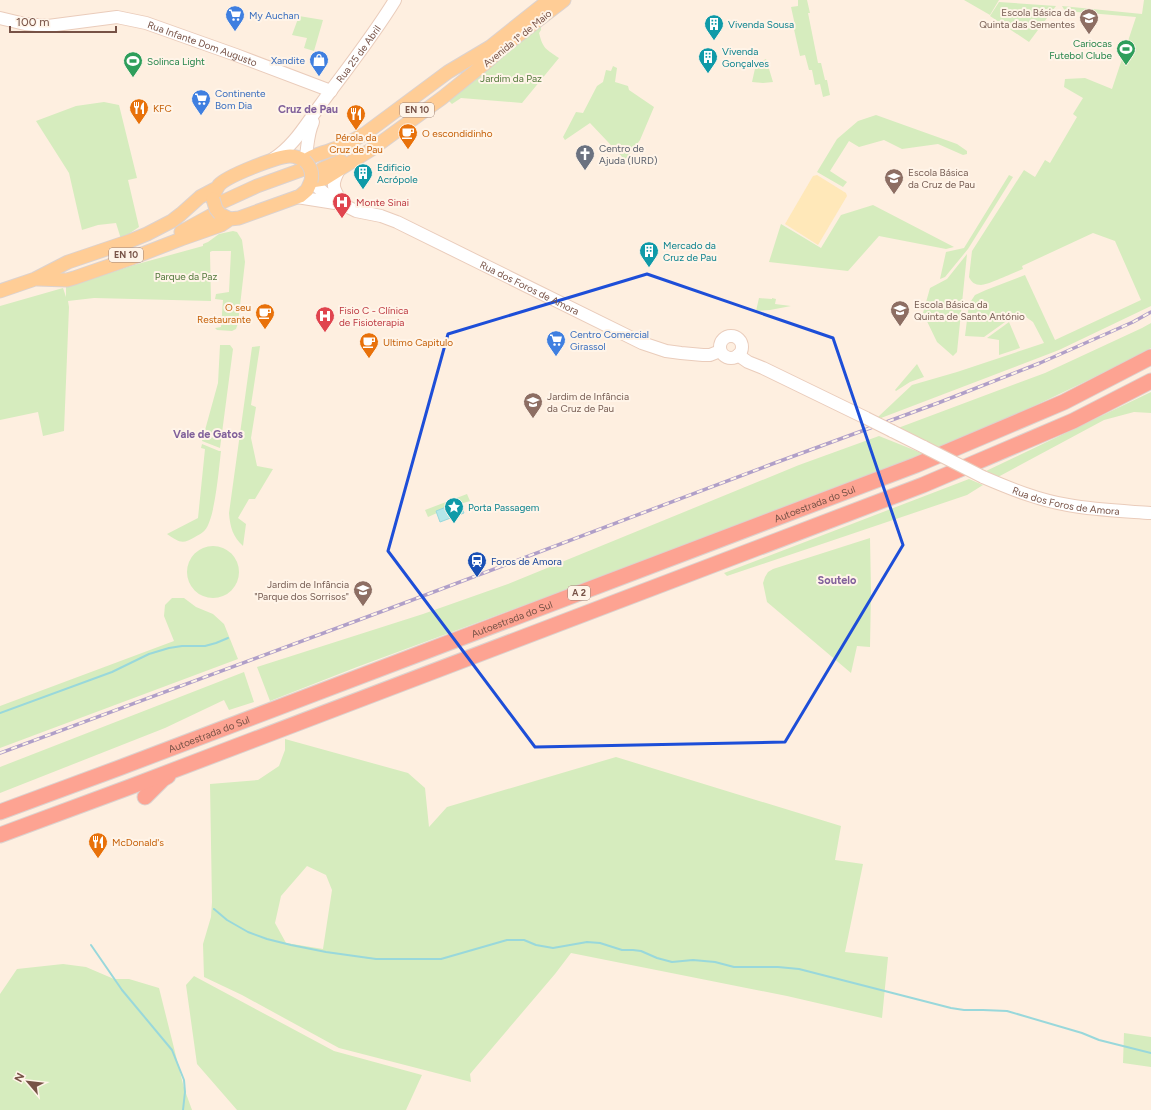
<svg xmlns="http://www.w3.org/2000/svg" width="1151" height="1110" font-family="Figtree,sans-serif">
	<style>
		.green { fill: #d6ecbe; fill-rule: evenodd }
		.sand { fill: #ffe8b9 }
		.water { fill: #b4e7e9; stroke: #99d8db }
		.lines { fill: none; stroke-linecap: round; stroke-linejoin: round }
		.stream { stroke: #99d8db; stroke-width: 2 }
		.secondary-casing { stroke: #eaccbb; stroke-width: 14 }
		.primary-casing { stroke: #dcd2cf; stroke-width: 15 }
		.highway-casing { stroke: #dcd2cf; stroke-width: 17 }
		.secondary { stroke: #fff; stroke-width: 12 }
		.primary { stroke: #ffcd96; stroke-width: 13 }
		.highway { stroke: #fda392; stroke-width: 15 }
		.rail-casing { stroke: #b09fc8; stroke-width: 3.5 }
		.rail { stroke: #fff4e8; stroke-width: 2; stroke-dasharray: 6; stroke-linecap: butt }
		.secondary-bridge-casing { stroke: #eaccbb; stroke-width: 14; stroke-linecap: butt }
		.primary-bridge-casing { stroke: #dcd2cf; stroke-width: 15; stroke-linecap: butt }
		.secondary-bridge { stroke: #fff; stroke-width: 12 }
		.primary-bridge { stroke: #ffcd96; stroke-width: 13 }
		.marked { fill: none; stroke: #1d4ed8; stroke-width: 3; stroke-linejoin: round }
		.labels { text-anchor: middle; stroke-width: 4; stroke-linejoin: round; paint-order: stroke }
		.shield { fill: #fff4e8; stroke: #a08377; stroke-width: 1 }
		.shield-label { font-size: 9px; font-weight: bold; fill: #775246 }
		.education-label { font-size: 10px; fill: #785e54; stroke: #fff4e8; text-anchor: start }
		.shop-label { font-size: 10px; fill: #366cbe; stroke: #fff4e8; text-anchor: start }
		.culture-label { font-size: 10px; fill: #0d838f; stroke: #fff4e8; text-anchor: start }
		.street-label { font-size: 10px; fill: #775246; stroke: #fff4e8 }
		.leisure-label { font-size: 10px; fill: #27864d; stroke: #fff4e8; text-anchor: end }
		.park-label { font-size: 10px; fill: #52783b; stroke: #fff4e8 }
		.food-label { font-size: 10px; fill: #c56008; stroke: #fff4e8; text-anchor: start }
		.worship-label { font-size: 10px; fill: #5b616d; stroke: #fff4e8; text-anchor: start }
		.health-label { font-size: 10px; fill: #be3a42; stroke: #fff4e8; text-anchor: start }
		.transit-label { font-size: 10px; fill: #164399; stroke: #fff4e8; text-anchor: start }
		.neighbourhood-label { font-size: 11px; font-weight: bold; fill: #81619b; stroke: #fff4e8 }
	</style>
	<rect width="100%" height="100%" fill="#feefe0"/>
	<!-- green -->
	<path class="green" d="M798 0H807L810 13H808L818 63H821L825 80H827L830 95 823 97 820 84 815 85 812 70H809L805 55 800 56 793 25H795L791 7 798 6Z
		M964 0H999L990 15Z
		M1144 0H1151V306L1059 350 881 418 878 417 912 385 957 372 1044 343 1033 322 1019 312 984 337 965 336 969 304 975 295 986 290 1025 275 1055 340 1141 300 1115 241 1093 233 1022 266 1023 269C1015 272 988 285 981 285 975 285 971 282 969 277L972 251 1024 170 1035 177 1045 160 1050 163 1077 117 1073 114 1083 98 1064 87 1065 79 1085 78 1112 89 1136 17 1065 11 1062 6 1142 14Z
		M999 2 1056 6 1029 42 990 16Z
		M299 16 323 20 314 51 304 48 307 38 292 35Z
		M541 26V30L539 33C543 49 546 49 559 58L522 103 461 98 452 104 447 99Z
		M766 59 773 82 763 83 752 82 756 64Z
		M613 66 617 68 615 82 628 86 629 90 654 107 640 140 625 160 590 123 565 140 563 137 576 112 583 113 597 86 603 82 606 70 611 71Z
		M104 102 119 105 137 178 128 180 139 227 121 239 116 223 98 225 82 230 69 173 36 121 76 106Z
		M876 115 957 144 967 151V154L963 155 938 144 902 149 884 140 859 147 849 141 830 171 847 182 843 187 817 172 837 139 858 121Z
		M1009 175 1013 177 968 249 945 277 940 279 946 252 964 248Z
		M873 205 954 247 946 249 879 236 848 271 769 262 781 224 821 248 841 215Z
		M233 231 237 232 242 240 245 262 238 323 236 329 232 331 217 330 215 328 221 327 223 300 215 299 216 294 229 292 231 251H212L210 252 211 301 94 298 68 301 69 307 64 431 43 436 38 412 0 420V306L63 288 66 297V287L134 265 203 246V244L208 242 219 234Z
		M967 254 957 352 953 356 937 342 923 313 930 288 947 279Z
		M759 298 772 299V298L776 299 775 304 791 306 770 310 756 311Z
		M1009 322 1020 348 999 355V340L987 338Z
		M1151 323V348C1082 385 1011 417 940 449L898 428 1045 373 1142 328Z
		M220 345H230L233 349 220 448 202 441 218 383Z
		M260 346 251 405 256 407 251 438 257 466 273 469 255 499H249L238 518 246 524 243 546C233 537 230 527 229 513L252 347Z
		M917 364 924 377 910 382 896 391 895 390Z
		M1151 392V413L1134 412 1104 420 998 477 986 471Z
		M879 436 924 454 809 497 685 546 357 667 270 701 257 667 423 614 508 584 799 465Z
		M202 444 219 451H221C219 468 215 519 205 530 203 533 198 535 195 537 182 545 179 542 167 534L198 518 205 449 201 448Z
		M969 479 983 485 967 495 727 576 724 573Z
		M467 494 470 501 460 504 459 502 436 511 437 513 428 517 425 510Z
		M870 538 871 591 870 647 857 646 851 673 767 602 763 583 765 577 768 572 773 569Z
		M187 572a26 26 0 1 1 52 0a26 26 0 1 1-52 0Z
		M172 598H184L196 607 213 614 224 624 238 659 0 748V706L174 641 164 616 165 605Z
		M244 672 254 702 229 710 224 700 165 728 0 793V767Z
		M285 739 408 773 425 788 429 827 447 807 616 757 841 826 835 860 863 864 845 952 888 957 882 1018 787 996 571 953 555 974 470 1074 471 1082 339 1048 242 995 204 977 203 944 211 917 212 902 210 784 258 780 279 766 285 750ZM307 866 326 875 332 890 323 949 286 943 275 923 281 896Z
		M63 964 86 967 114 979H129L159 988 184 1088 192 1110H0V994L17 969Z
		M194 976 334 1051 422 1075 406 1110H237L197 1064 186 985Z
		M1124 1033 1151 1037V1067L1123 1063Z"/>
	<!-- sand -->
	<path class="sand" d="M817 175 846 193 847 196 818 245 785 224 813 176Z"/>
	<!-- water -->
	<path class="water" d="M459 502 464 513 440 522 436 511Z"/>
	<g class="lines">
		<!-- stream -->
		<path class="stream" d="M0 713 112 672 149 654 169 648 182 646H205L216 643 228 638
			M214 909 227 920 248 932 267 939 291 945 326 952 376 959H441L507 940H524L536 945 553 948 587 942 600 943 622 950H633L641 951 657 958 672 962 693 960 715 962 734 967H778L799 969 951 1008 964 1010H983L1007 1011 1082 1033 1099 1040 1151 1053
			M91 945 122 990 172 1050 184 1080 185 1092 183 1110"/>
		<!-- secondary casing -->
		<g class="secondary-casing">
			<g id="secondary">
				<path id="s1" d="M0 18 25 24 48 26 117 17 146 23 236 55 331 91"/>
				<path id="s2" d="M273 159C294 146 306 124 321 104 346 70 373 36 395 0"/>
				<path d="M305 161C308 147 307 135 313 122"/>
				<path d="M339 170C330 186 334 189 342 203"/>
				<path id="s3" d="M311 181 323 192 342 204 356 211 381 216 397 222 642 343 666 351 681 353 703 355H710L720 351"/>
				<path d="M297 197 335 203"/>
				<circle cx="731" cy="347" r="11"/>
				<path d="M738 355 748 362 763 368 866 418"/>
				<path d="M892 431 924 447"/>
				<path id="s4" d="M983 477C1011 489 1038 500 1068 505 1095 510 1123 511 1151 513"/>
			</g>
		</g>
		<!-- primary casing -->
		<g class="primary-casing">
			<path id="primary" d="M322 169 341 161
				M213 199C214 194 216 189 219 185 227 176 278 156 290 156 296 156 300 158 305 161 315 154 320 154 331 150 344 146 354 140 366 133L448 72 490 47 549 0
				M220 203 257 186 304 169
				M220 214 230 219 239 218 300 196 307 190 311 181 324 179 372 149 442 98 483 65 507 44 564 0
				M181 232 212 215
				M37 279 67 280 74 278 132 258 181 239 221 225 230 219
				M0 291 35 279 68 262 130 241 147 234 172 221 181 214 200 197 217 188"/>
		</g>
		<!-- highway casing -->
		<g class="highway-casing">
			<g id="highway">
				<path d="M145 797 163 779 168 776"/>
				<path id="s5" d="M0 812 119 768 916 465 1064 402 1151 357"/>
				<path d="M0 835 127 788 923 485 1073 421 1151 381"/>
			</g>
		</g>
		<!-- secondary -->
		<use href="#secondary" class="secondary"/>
		<!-- primary -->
		<use href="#primary" class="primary"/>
		<!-- highway -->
		<use href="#highway" class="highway"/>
		<!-- rail casing -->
		<g class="rail-casing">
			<path id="rail" d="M0 753 391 608 772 464 938 403 1040 363 1133 322 1151 312"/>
		</g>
		<!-- rail -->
		<use href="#rail" class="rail"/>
		<!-- secondary-bridge casing -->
		<g class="secondary-bridge-casing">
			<path id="secondary-bridge" d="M866 418 892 431
				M924 447 983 477"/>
		</g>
		<!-- primary-bridge casing -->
		<g class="primary-bridge-casing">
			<path id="primary-bridge" d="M305 161C311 167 313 173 311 181
				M213 199 216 209 220 214"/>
		</g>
		<!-- secondary-bridge -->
		<use href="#secondary-bridge" class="secondary-bridge"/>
		<!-- primary-bridge -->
		<use href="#primary-bridge" class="primary-bridge"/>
	</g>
	<!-- marked area -->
	<path class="marked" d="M647 274 833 338 903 545 785 742 535 747 388 551 448 334Z"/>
	<!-- icons -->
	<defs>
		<g id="supermarket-pin" transform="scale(1)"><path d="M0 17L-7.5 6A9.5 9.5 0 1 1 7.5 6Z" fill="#3f7fe0" stroke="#fff4e8"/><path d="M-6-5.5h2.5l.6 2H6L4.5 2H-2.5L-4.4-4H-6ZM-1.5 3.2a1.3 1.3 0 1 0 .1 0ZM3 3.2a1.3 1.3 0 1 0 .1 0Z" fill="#fff"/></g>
		<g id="school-pin" transform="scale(1)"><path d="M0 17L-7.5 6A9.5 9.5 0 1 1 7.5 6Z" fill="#8d6e63" stroke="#fff4e8"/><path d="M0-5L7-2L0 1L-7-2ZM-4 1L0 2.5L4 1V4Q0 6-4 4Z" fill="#fff"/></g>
		<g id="building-pin" transform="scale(1)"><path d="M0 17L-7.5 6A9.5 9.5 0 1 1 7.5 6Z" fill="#0f9aa8" stroke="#fff4e8"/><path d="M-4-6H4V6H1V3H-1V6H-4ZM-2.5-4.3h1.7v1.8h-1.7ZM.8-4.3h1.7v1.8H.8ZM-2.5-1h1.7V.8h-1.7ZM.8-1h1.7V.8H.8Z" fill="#fff"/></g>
		<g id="stadium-pin" transform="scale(1)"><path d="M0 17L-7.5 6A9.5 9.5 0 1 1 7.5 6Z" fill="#2e9e5b" stroke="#fff4e8"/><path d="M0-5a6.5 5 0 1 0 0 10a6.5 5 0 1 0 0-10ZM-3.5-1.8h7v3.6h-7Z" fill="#fff"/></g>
		<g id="shop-pin" transform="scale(1)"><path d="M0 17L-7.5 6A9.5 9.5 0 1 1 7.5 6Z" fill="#3f7fe0" stroke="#fff4e8"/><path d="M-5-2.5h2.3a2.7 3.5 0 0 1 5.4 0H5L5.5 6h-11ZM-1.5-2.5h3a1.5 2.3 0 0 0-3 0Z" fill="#fff"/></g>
		<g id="restaurant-pin" transform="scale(1)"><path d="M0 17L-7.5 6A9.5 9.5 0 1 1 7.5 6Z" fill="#e8710a" stroke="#fff4e8"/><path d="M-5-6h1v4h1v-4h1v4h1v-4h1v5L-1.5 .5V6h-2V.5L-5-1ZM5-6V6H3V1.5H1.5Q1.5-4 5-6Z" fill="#fff"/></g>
		<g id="cafe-pin" transform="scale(1)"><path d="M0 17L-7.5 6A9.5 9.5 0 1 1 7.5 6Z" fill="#e8710a" stroke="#fff4e8"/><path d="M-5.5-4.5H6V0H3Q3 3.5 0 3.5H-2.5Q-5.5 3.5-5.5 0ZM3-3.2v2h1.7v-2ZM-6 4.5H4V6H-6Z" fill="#fff"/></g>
		<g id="church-pin" transform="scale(1)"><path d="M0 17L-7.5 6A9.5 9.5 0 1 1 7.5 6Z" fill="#6b7280" stroke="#fff4e8"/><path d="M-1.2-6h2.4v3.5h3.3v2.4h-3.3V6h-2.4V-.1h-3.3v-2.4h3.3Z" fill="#fff"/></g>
		<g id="hospital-pin" transform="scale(1)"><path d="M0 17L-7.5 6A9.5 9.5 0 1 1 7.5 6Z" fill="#e0444e" stroke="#fff4e8"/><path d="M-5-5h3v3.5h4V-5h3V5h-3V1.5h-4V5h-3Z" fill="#fff"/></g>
		<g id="sight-pin" transform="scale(1)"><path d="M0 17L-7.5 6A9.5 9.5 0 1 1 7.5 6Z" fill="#0f9aa8" stroke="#fff4e8"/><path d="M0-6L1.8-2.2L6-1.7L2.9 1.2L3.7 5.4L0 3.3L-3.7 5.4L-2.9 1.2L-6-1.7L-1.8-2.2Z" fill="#fff"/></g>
		<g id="station-pin" transform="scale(1)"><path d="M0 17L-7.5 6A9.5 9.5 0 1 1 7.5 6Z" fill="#1a4fb4" stroke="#fff4e8"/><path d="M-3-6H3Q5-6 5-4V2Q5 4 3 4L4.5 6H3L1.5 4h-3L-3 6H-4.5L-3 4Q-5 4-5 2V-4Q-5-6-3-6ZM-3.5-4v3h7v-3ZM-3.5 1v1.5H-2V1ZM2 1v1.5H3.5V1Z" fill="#fff"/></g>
	</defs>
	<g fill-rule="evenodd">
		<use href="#supermarket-pin" x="235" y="15"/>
		<use href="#school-pin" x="1089" y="18"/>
		<use href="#building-pin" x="714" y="24"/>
		<use href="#stadium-pin" x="1126" y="49"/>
		<use href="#building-pin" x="708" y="57"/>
		<use href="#shop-pin" x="319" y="60"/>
		<use href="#stadium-pin" x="133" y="61"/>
		<use href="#supermarket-pin" x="201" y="99"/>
		<use href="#restaurant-pin" x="139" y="108"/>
		<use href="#restaurant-pin" x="356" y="114"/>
		<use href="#cafe-pin" x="408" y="133"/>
		<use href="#church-pin" x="585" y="154"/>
		<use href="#building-pin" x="363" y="173"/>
		<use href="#school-pin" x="894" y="178"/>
		<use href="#hospital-pin" x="342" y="202"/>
		<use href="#building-pin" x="649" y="251"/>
		<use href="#school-pin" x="900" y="310"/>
		<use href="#cafe-pin" x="265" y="313"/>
		<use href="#hospital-pin" x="325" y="316"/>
		<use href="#supermarket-pin" x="556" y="340"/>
		<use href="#cafe-pin" x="369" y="342"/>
		<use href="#school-pin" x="533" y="402"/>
		<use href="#sight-pin" x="454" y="507"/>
		<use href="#station-pin" x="477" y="561"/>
		<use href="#school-pin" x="363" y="590"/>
		<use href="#restaurant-pin" x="98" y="842"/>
	</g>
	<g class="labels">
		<!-- shield labels -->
		<g class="shield">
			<rect x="400" y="103" width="34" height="14" rx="3"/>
			<rect x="109" y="248" width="34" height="14" rx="3"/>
			<rect x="568" y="586" width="22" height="14" rx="3"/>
		</g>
		<g class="shield-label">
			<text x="417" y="113">EN 10</text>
			<text x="126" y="258">EN 10</text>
			<text x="579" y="596">A 2</text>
		</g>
		<!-- education labels -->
		<g class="education-label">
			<text x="1075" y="16" text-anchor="end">Escola Básica da<tspan x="1075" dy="12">Quinta das Sementes</tspan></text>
			<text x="908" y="176">Escola Básica<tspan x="908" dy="12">da Cruz de Pau</tspan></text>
			<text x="914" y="308">Escola Básica da<tspan x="914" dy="12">Quinta de Santo António</tspan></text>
			<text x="547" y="400">Jardim de Infância<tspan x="547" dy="12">da Cruz de Pau</tspan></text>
			<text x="349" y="588" text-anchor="end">Jardim de Infância<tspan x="349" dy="12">"Parque dos Sorrisos"</tspan></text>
		</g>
		<!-- shop labels -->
		<g class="shop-label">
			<text x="249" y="19">My Auchan</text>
			<text x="305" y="64" text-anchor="end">Xandite</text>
			<text x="215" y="97">Continente<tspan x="215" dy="12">Bom Dia</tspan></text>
			<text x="570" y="338">Centro Comercial<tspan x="570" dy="12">Girassol</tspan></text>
		</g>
		<!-- culture labels -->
		<g class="culture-label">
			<text x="728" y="28">Vivenda Sousa</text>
			<text x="722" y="55">Vivenda<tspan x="722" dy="12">Gonçalves</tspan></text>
			<text x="377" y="171">Edificio<tspan x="377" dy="12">Acrópole</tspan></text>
			<text x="663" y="249">Mercado da<tspan x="663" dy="12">Cruz de Pau</tspan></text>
			<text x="468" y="511">Porta Passagem</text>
		</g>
		<!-- street labels -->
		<g class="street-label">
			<text transform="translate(517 38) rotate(-39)" y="4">Avenida 1º de Maio</text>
			<text dy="4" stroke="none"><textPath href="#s1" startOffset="208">Rua Infante Dom Augusto</textPath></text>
			<text dy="4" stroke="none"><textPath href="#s2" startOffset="136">Rua 25 de Abril</textPath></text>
			<text dy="4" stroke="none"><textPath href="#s3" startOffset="245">Rua dos Foros de Amora</textPath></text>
			<text dy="4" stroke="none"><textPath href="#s4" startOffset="87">Rua dos Foros de Amora</textPath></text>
			<text dy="4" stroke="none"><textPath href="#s5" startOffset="871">Autoestrada do Sul</textPath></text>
			<text dy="4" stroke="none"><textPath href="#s5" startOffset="547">Autoestrada do Sul</textPath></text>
			<text dy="4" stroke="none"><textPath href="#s5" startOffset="223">Autoestrada do Sul</textPath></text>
		</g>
		<!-- leisure labels -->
		<g class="leisure-label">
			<text x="1112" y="47">Cariocas<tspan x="1112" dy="12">Futebol Clube</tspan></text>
			<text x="147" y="65" text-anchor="start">Solinca Light</text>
		</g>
		<!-- park labels -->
		<g class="park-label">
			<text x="511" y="82">Jardim da Paz</text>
			<text x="186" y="280">Parque da Paz</text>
		</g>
		<!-- food labels -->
		<g class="food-label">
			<text x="153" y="112">KFC</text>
			<text x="422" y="137">O escondidinho</text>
			<text x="356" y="141" text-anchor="middle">Pérola da<tspan x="356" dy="12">Cruz de Pau</tspan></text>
			<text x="251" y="311" text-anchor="end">O seu<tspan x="251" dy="12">Restaurante</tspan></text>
			<text x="383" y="346">Ultimo Capitulo</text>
			<text x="112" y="846">McDonald's</text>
		</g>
		<!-- worship labels -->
		<g class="worship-label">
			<text x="599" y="152">Centro de<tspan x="599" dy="12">Ajuda (IURD)</tspan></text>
		</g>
		<!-- health labels -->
		<g class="health-label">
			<text x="356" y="206">Monte Sinai</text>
			<text x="339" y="314">Fisio C - Clínica<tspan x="339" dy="12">de Fisioterapia</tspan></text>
		</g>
		<!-- transit labels -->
		<g class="transit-label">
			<text x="491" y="565">Foros de Amora</text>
		</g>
		<!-- neighbourhood labels -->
		<g class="neighbourhood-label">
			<text x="308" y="113">Cruz de Pau</text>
			<text x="208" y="438">Vale de Gatos</text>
			<text x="837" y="584">Soutelo</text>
		</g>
	</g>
	<!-- north arrow -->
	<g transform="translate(28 1082) rotate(298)" stroke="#fff4e8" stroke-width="3" paint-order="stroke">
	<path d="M0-3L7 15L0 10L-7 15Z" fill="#775246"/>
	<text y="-6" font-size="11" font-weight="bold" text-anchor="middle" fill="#775246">N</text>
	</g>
	<!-- scale -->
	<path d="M10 26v6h106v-6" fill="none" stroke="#775246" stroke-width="2"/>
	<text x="16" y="26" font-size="12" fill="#775246" stroke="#fff4e8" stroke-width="3" paint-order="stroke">100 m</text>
</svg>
